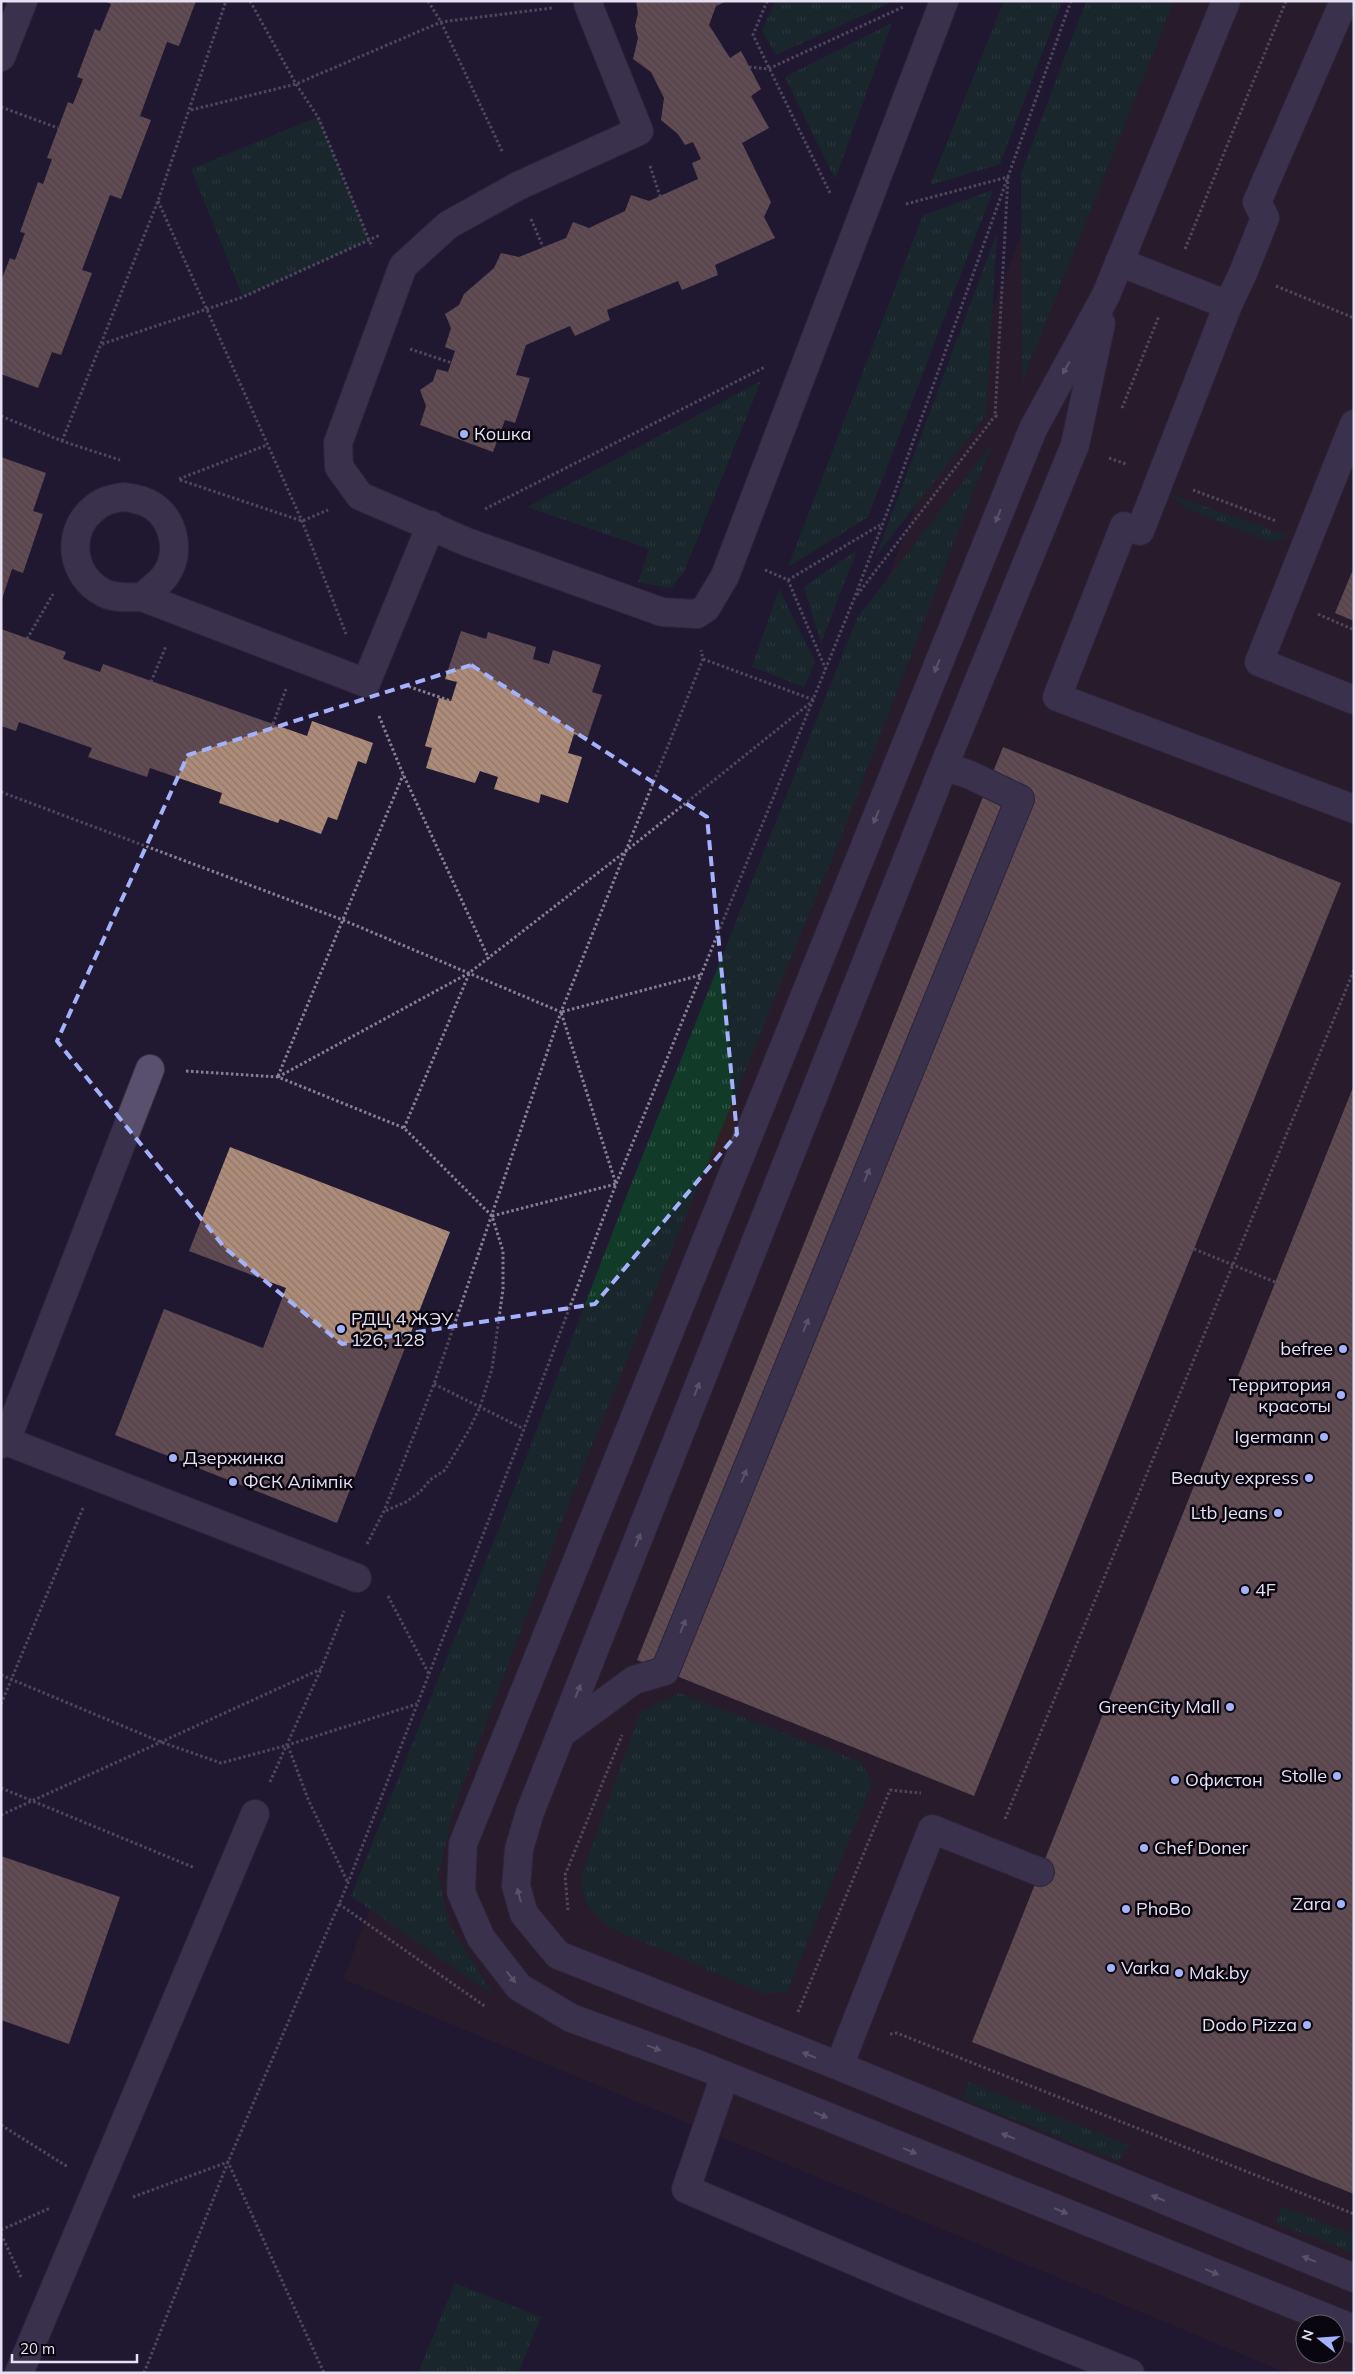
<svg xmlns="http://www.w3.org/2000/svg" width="1355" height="2374" font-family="Mulish,sans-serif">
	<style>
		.commercial { fill: #311f26; fill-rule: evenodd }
		.grass { fill: url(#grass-tufts) }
		.building { fill: url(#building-back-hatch) }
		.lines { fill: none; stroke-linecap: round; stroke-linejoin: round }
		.minor-casing { stroke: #3b3448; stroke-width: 30 }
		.path { stroke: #878095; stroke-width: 3; stroke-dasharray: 2.5 2.5; stroke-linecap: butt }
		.minor { stroke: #59506d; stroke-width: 28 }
		.path-bridge { stroke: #878095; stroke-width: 3; stroke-dasharray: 2.5 2.5; stroke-linecap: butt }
		.oneway { fill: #9f98b0 }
		.marked { fill: none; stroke: #a4b2fc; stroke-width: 4; stroke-dasharray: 10 6; stroke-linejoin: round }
		.poi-dot { fill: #a4b2fc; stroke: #090610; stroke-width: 2 }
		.labels { text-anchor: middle; stroke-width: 5; stroke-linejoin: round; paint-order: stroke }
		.poi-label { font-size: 18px; fill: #e5e0f2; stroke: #090610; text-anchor: start }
	</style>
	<defs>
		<pattern id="grass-tufts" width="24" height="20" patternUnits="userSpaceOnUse" patternTransform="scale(1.25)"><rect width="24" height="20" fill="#113a29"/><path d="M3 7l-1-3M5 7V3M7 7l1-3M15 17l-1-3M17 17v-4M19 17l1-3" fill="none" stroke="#345648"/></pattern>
		<pattern id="building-back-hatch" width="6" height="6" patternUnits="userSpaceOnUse" patternTransform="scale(1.25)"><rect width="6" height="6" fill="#ae8c7a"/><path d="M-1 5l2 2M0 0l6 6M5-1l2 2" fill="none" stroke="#8e766b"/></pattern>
	</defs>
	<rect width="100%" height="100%" fill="#211831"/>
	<!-- commercial -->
	<path class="commercial" d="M1112 1H1354V2373H1287L343 1979ZM1305 2324H1335V2354H1305Z"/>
	<!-- grass -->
	<path class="grass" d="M775 1H894L776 55 762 31Z
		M1004 1H1062L1000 164 930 185Z
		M1086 1H1174L1022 382 1021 173Z
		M892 23 835 179 785 77Z
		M318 117 369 240 243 297 191 169Z
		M993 190 868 517 788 567 923 215Z
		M997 233 986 415 876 556Z
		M761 381 684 572 671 588 638 582 649 549 527 507Z
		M992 444 850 814 572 1495 454 1808 438 1875 449 1924 493 1995 351 1896 499 1528 628 1192 857 618Z
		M1172 495 1288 536 1273 543 1184 508Z
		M857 550 821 643 804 587Z
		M779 589 815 662 804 687 752 667Z
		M679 1693 861 1762 872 1784 787 1992 762 1993 611 1928C591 1912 583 1905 581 1877L640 1713Z
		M968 2082 1129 2145 1119 2161 963 2099Z
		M1282 2206 1354 2235V2253L1276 2223Z
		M455 2283 541 2317 518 2373H418Z"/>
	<!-- building -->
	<path class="building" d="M104 1H196L179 46 167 42 140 116 151 120 121 199 110 195 82 270 92 273 61 355 52 352 38 388 1 374V281L10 258 15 260 25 233 20 232 38 182 43 184 52 159 47 158 68 102 73 104 83 79 77 77 95 29 100 31 111 4Z
		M636 1H727L716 6 709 25 730 58 741 51 761 89 751 96 769 128 742 143 771 202 764 217 775 238 715 265 718 275 682 290 678 281 607 310 610 320 575 336 570 326 526 345 516 375 530 378 515 423 505 420 493 452 420 425 426 406 420 390 433 381 437 369 448 372 455 351 445 347 451 328 445 314 459 305 464 294 494 268 501 253 519 257 566 238 573 222 589 228 625 211 631 195 649 201 698 179 692 163 701 159 693 142 685 145 678 134 661 120 664 98 651 72 633 59 638 38 635 26 638 13Z
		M1 457 46 473 33 511 43 514 23 573 12 569 2 599Z
		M1354 567V621L1335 613Z
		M1 629 66 652 63 659 100 672 103 664 307 736 312 721 373 743 366 764 358 761 337 820 328 817 321 834 280 819 278 823 219 803 222 793 150 768 147 777 88 757 92 748 19 722 16 731 1 726Z
		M461 631 486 639 488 632 536 647 533 659 549 664 553 650 601 665 592 692 602 695 587 739 574 734 568 753 582 757 568 803 541 794 539 803 494 789 498 777 480 771 475 783 426 768 432 748 425 746 439 698 451 701 457 682 445 679Z
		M1003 747 1341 883 974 1796 637 1660Z
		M1354 1085V2194L972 2042Z
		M230 1147 450 1232 337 1523 115 1435 164 1309 263 1348 286 1288 189 1251Z
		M1 1856 120 1897 69 2044 1 2020Z"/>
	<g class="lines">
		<!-- minor casing -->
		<g class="minor-casing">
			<path id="minor" d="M589 1 588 4 639 131 518 186 448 225 403 266 338 443 339 467 360 496 467 542 662 612 697 614 706 608 725 576 944 1
				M1226 1 1106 295 1033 429 463 1844 461 1892 481 1938 519 1987 571 2018 697 2064 1354 2329
				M1344 1 1257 202 1265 218 1243 273 1228 305 1140 531 1124 526 1057 697 1354 809
				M1 57 23 1
				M1119 262 1228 305
				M1101 323 1075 445 944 766 530 1812 519 1849 516 1886 524 1914 558 1955 839 2066 1354 2278
				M1354 424 1259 662 1354 700
				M123 497C134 498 144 500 153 506 175 521 181 554 165 576 159 584 149 591 142 597 130 597 116 599 104 593 72 577 65 534 92 510 101 501 111 499 123 497Z
				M142 597 366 683 431 525
				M6 1441 357 1578
				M1 1444 6 1441 150 1069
				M562 1733 634 1680 665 1671 1020 799 970 775 944 766
				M839 2066 932 1829 1040 1872
				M725 2075 686 2189 908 2284 1130 2373
				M19 2373 255 1814"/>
		</g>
		<!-- path -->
		<path class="path" d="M250 1 296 84 318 117 372 247
			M428 1 441 22 503 153
			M767 1 753 35 831 195
			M749 67 768 69 903 7
			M1 107 58 128
			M191 110 296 84 441 22 552 8
			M650 166 660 196
			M158 201 302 521 346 634
			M906 204 1008 177 995 416 1000 417
			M531 219 543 247
			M1185 249 1286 1
			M1276 286 1354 318
			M102 344 243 297 380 235
			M410 349 452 363
			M1122 408 1159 316
			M1 416 62 441 120 460
			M62 441 158 201 226 1
			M1109 458 1126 464
			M179 479 267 445
			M180 480 302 521 328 510
			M1193 490 1276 521
			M485 509 765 367
			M765 570 788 580 826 670
			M788 580 880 525
			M857 595 995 416
			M1318 614 1354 630
			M27 639 53 594
			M703 659 814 700
			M151 682 166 646
			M404 685 451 701
			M379 716 403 774 489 959
			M273 724 286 689
			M1 792 343 920 561 1012
			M186 1071 278 1077 404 1128 492 1216 503 1251V1289L492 1369 480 1407 469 1430 445 1470 430 1480 420 1492 406 1502 385 1511
			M278 1076 403 775
			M278 1077 469 973 626 851 814 700
			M404 1128 469 974
			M492 1216 616 1184 561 1012 701 975
			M434 1384 524 1429
			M367 1544 384 1511 434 1384 561 1012 703 659 701 650
			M388 1596 429 1674
			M1 1675 161 1742 221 1763 288 1745 417 1704
			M1 1704 83 1508
			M288 1746 308 1799 348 1883
			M270 1782 321 1669 344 1611
			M1 1788 195 1868
			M1 1815 321 1669
			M1005 1819 1354 970
			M339 1904 486 2007
			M568 1910 565 1875 622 1735
			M798 2012 890 1790 921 1793
			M890 2034 897 2033 1354 2214
			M1 2125 68 2167
			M133 2197 228 2162 324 2373
			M1 2230 50 2208
			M1 2234 21 2277
			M144 2373 228 2162 348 1883 524 1429 616 1184 854 599 896 489 1071 1"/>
		<!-- minor -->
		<use href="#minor" class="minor"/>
		<!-- path-bridge -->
		<path class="path-bridge" d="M1194 1249 1275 1282"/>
	</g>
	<!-- one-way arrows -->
	<defs><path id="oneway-solid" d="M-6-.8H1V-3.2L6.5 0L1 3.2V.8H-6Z" transform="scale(1.25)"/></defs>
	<g class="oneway">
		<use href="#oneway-solid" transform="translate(1066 368) rotate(119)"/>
		<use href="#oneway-solid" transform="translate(998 516) rotate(112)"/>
		<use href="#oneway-solid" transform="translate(937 666) rotate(112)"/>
		<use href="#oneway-solid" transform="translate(876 817) rotate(112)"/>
		<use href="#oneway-solid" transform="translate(867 1175) rotate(-68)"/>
		<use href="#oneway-solid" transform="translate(806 1325) rotate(-68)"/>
		<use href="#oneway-solid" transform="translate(697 1389) rotate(-68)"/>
		<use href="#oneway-solid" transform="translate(744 1476) rotate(-68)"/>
		<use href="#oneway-solid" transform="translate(638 1540) rotate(-68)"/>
		<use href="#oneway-solid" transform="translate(683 1626) rotate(-68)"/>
		<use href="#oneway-solid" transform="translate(578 1691) rotate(-68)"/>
		<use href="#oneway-solid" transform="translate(519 1895) rotate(-105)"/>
		<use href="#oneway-solid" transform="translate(511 1977) rotate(52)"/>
		<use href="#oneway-solid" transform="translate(654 2048) rotate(20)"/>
		<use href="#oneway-solid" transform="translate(809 2055) rotate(-158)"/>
		<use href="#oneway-solid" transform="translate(821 2115) rotate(22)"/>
		<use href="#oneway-solid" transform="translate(1008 2136) rotate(-158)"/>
		<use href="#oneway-solid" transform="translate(910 2151) rotate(22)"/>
		<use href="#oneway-solid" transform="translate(1158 2198) rotate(-158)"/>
		<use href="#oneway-solid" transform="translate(1061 2211) rotate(22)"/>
		<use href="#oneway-solid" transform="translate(1309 2259) rotate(-158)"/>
		<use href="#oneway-solid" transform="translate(1212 2272) rotate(22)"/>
	</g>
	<!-- marked area -->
	<path d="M0 0H1355V2374H0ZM471 665 707 817 737 1134 595 1304 342 1344 225 1248 57 1041 188 755Z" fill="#211831" fill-opacity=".55" fill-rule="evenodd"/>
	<path class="marked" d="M471 665 707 817 737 1134 595 1304 342 1344 225 1248 57 1041 188 755Z"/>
	<!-- markers -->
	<g class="poi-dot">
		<circle cx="464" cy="434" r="5"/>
		<circle cx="341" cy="1329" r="5"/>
		<circle cx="1343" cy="1349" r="5"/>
		<circle cx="1341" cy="1395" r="5"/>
		<circle cx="1324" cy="1437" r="5"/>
		<circle cx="173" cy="1458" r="5"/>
		<circle cx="1309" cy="1478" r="5"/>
		<circle cx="233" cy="1482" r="5"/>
		<circle cx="1278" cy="1513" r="5"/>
		<circle cx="1245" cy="1590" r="5"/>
		<circle cx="1230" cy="1707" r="5"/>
		<circle cx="1337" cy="1776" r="5"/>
		<circle cx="1175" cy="1780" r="5"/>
		<circle cx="1144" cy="1848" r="5"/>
		<circle cx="1341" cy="1904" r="5"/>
		<circle cx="1126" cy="1909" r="5"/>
		<circle cx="1111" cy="1968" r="5"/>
		<circle cx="1179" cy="1973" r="5"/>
		<circle cx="1307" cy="2025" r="5"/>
	</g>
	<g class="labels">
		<!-- poi labels -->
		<g class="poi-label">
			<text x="474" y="440">Кошка</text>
			<text x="351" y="1325">РДЦ 4 ЖЭУ<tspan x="351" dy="21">126, 128</tspan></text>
			<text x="1333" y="1355" text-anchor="end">befree</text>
			<text x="1331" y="1391" text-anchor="end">Территория<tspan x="1331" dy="21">красоты</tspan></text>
			<text x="1314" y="1443" text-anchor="end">Igermann</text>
			<text x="183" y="1464">Дзержинка</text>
			<text x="1299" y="1484" text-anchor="end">Beauty express</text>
			<text x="243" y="1488">ФСК Алімпік</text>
			<text x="1268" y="1519" text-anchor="end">Ltb Jeans</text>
			<text x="1255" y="1596">4F</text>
			<text x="1220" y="1713" text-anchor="end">GreenCity Mall</text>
			<text x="1327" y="1782" text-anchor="end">Stolle</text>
			<text x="1185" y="1786">Офистон</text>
			<text x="1154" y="1854">Chef Doner</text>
			<text x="1331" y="1910" text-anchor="end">Zara</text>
			<text x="1136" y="1915">PhoBo</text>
			<text x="1121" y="1974">Varka</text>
			<text x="1189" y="1979">Mak.by</text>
			<text x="1297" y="2031" text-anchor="end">Dodo Pizza</text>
		</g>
	</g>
	<!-- border -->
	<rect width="1355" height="2374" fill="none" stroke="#e5e0f2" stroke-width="5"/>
	<!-- north arrow -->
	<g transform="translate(1320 2339) rotate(287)"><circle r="24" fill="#090610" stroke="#615d6a"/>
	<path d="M0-4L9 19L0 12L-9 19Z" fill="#a4b2fc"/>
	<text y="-8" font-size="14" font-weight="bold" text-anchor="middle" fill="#e5e0f2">N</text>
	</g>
	<!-- scale -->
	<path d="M12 2354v8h125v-8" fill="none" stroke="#e5e0f2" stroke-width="2.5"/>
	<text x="20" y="2354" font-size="15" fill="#e5e0f2" stroke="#090610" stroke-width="4" paint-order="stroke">20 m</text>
</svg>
